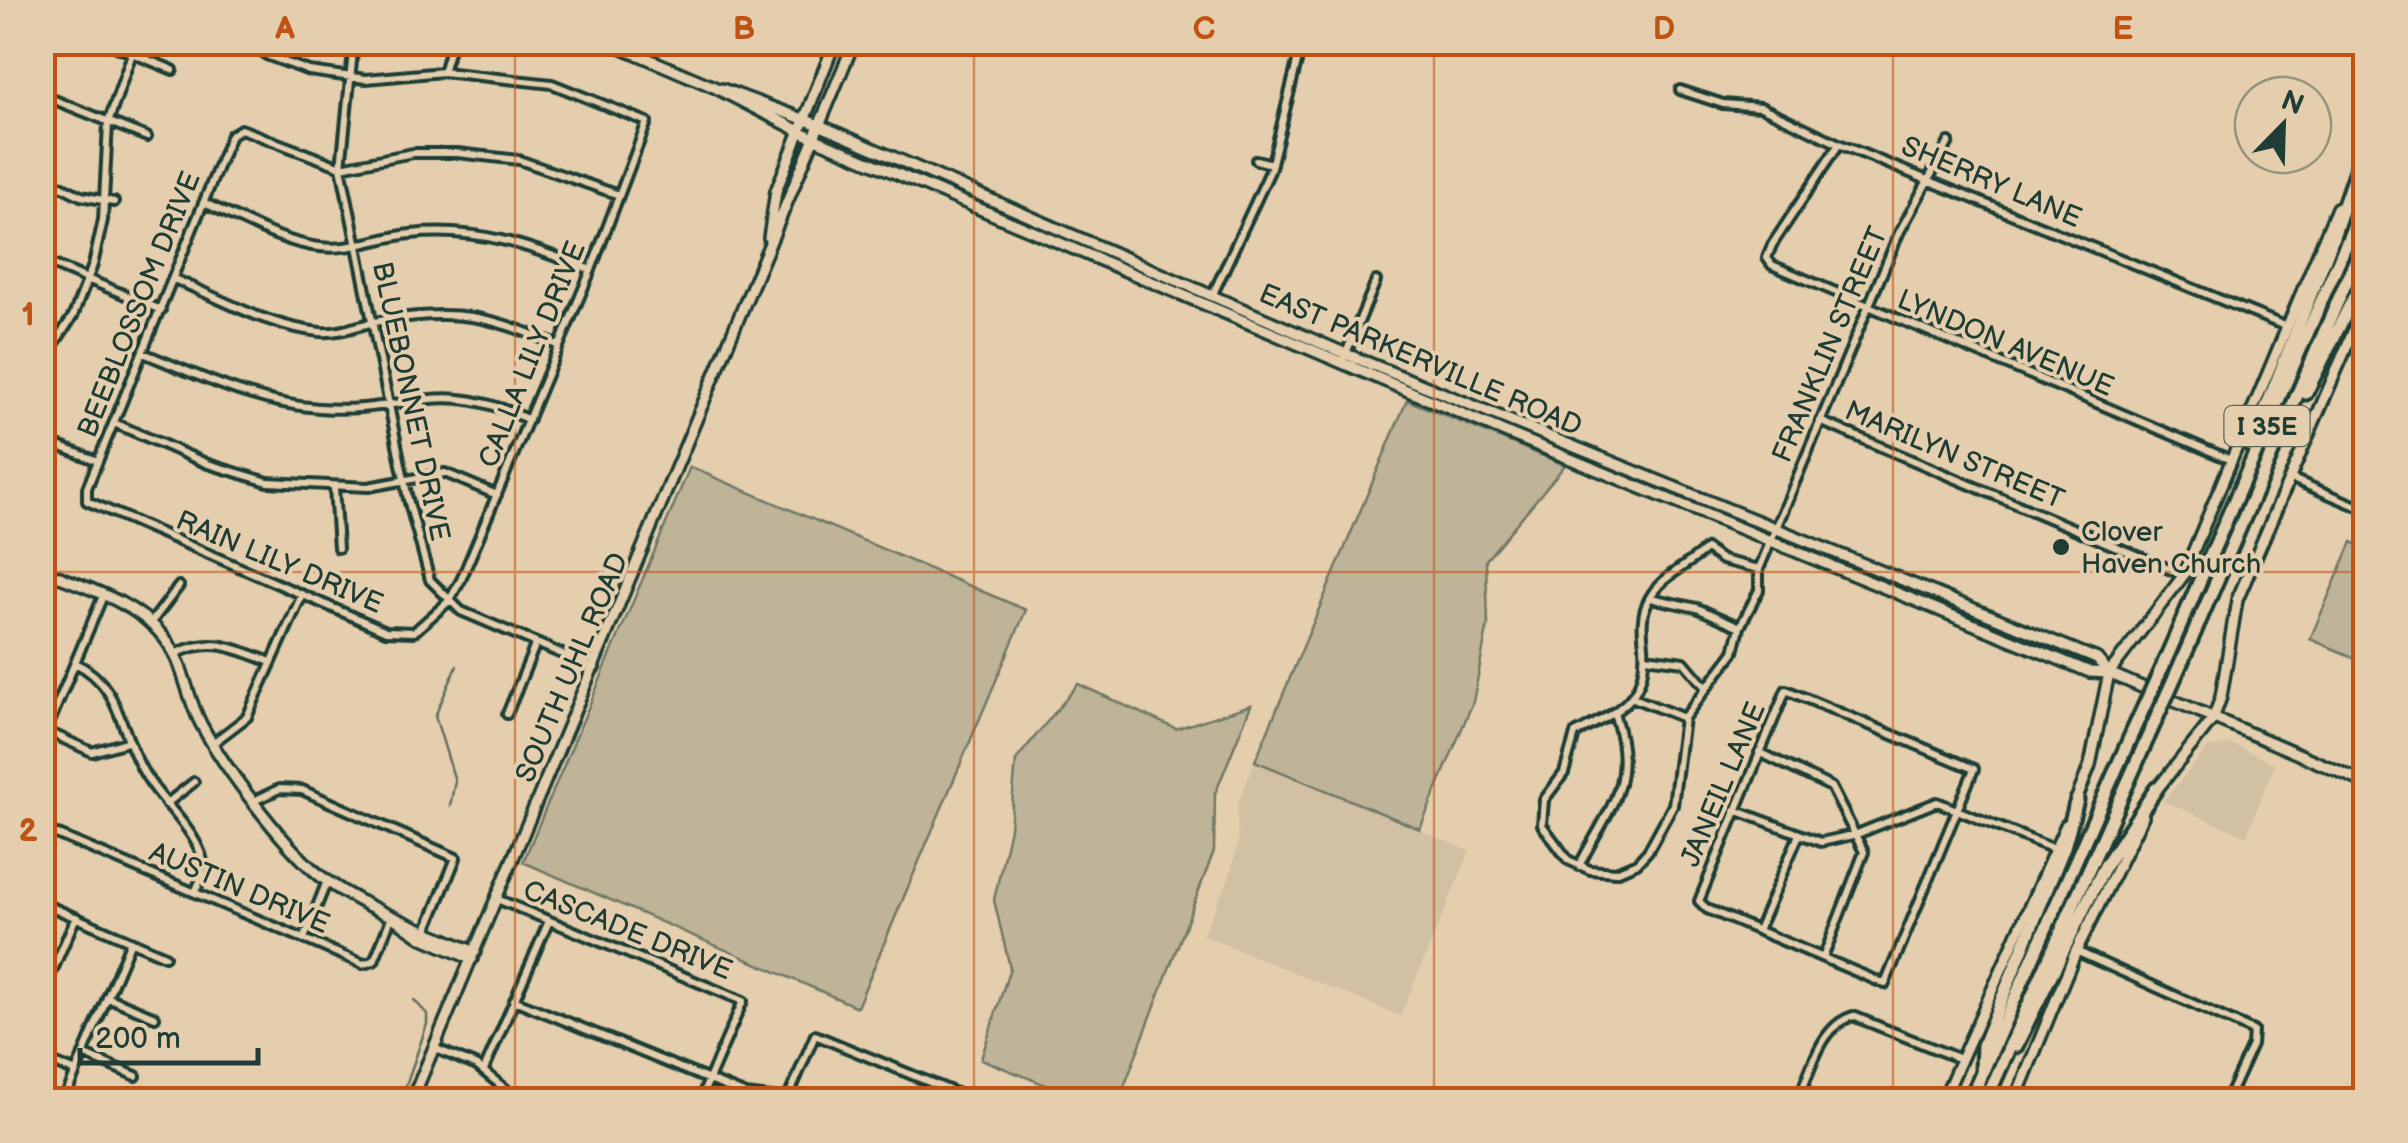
<svg xmlns="http://www.w3.org/2000/svg" width="2408" height="1143" font-family="'Balsamiq Sans',sans-serif">
	<style>
		.built { fill: #d2c0a3 }
		.green { fill: #c0b498; stroke: #707866; stroke-width: 2.5 }
		.lines { fill: none; stroke-linecap: round; stroke-linejoin: round }
		.stream { stroke: #636f5e; stroke-width: 2.5 }
		.street-casing { stroke: #1f3d34; stroke-width: 14 }
		.secondary-casing { stroke: #1f3d34; stroke-width: 16 }
		.highway-casing { stroke: #1f3d34; stroke-width: 19 }
		.street { stroke: #e4ceae; stroke-width: 6 }
		.secondary { stroke: #e4ceae; stroke-width: 9 }
		.highway { stroke: #e4ceae; stroke-width: 11 }
		.highway-bridge-casing { stroke: #1f3d34; stroke-width: 19; stroke-linecap: butt }
		.highway-bridge { stroke: #e4ceae; stroke-width: 11 }
		.grid { fill: none; stroke: #c05314; stroke-width: 2.5; stroke-opacity: 0.55 }
		.poi-dot { fill: #1f3d34; stroke: #e4ceae; stroke-width: 4 }
		.labels { text-anchor: middle; stroke-width: 8; stroke-linejoin: round; paint-order: stroke }
		.shield { fill: #e4ceae; stroke: #5a6859; stroke-width: 2.5 }
		.shield-label { font-size: 25px; font-weight: bold; fill: #1f3d34 }
		.street-label { font-size: 28px; fill: #1f3d34; stroke: #e4ceae }
		.poi-label { font-size: 28px; fill: #1f3d34; stroke: #e4ceae; text-anchor: start }
		.neatline { fill: none; stroke: #c05314; stroke-width: 4 }
		.grid-label { font-size: 32px; text-anchor: middle; font-weight: bold; fill: #c05314 }
	</style>
	<rect width="100%" height="100%" fill="#e4ceae"/>
	<filter id="ink" filterUnits="userSpaceOnUse"><feTurbulence type="fractalNoise" baseFrequency=".01" numOctaves="2"/><feDisplacementMap in="SourceGraphic" scale="20" xChannelSelector="R" yChannelSelector="G"/><feConvolveMatrix kernelMatrix="1 2 1 2 8 2 1 2 1" color-interpolation-filters="sRGB"/></filter>
	<g filter="url(#ink)">
		<!-- built -->
		<path class="built" d="M2231 744 2275 764 2246 836 2163 801 2208 748Z
			M1255 761 1470 851 1400 1016 1202 935 1230 876 1238 841 1237 806Z"/>
		<!-- green -->
		<path class="green" d="M1407 400 1565 465 1486 560 1488 624 1473 702 1420 829 1255 761Z
			M690 467 1026 610 857 1007 523 862Z
			M2352 542 2365 548V662L2310 639Z
			M1078 684 1176 729 1251 705 1215 794 1214 851 1119 1100H1083L981 1059 1010 968 994 900 1010 828 1016 760Z"/>
		<g class="lines">
			<!-- stream -->
			<path class="stream" d="M450 806 455 781 435 716 457 666
				M401 1100 427 1024V1014L414 1000"/>
			<!-- street casing -->
			<g class="street-casing">
				<path id="street" d="M354 42 341 167 408 499 430 580 461 611 595 668
					M107 43 173 70
					M266 55 309 71 366 79 443 72 552 84 647 122 591 270 461 580 449 601 414 632 386 631 87 501V488L231 135 241 129 341 167 413 153H457L519 160 619 195
					M443 72 451 45
					M1680 90 1723 104 1761 107 1839 144 2285 326
					M42 95 147 137
					M1839 144 1772 245 1767 258 1772 265 2231 460
					M1256 160 1272 164
					M49 180 81 196 114 202
					M204 203C240 218 281 243 320 247 351 251 380 237 411 234 477 227 530 246 591 270
					M42 260 161 310
					M174 279C221 299 269 327 320 332 341 334 360 324 380 321 454 308 491 315 559 346
					M1212 296 1270 171 1302 42
					M143 353C201 376 256 404 319 408 407 415 437 375 529 420
					M1344 358 1376 281
					M42 362 73 316 93 265 103 220 108 123 136 42
					M42 397H43
					M1820 421 2183 575
					M114 423 208 464 268 482 368 487 445 473 497 495
					M61 447 98 461
					M2290 478 2366 510
					M334 488 338 548
					M1706 549 1722 560 1759 569V590L1740 627 1734 652 1684 718 1673 805 1648 851 1637 863 1616 872 1590 870 1568 860 1542 825 1544 800 1564 773 1575 734C1617 711 1648 702 1644 645 1642 629 1641 614 1649 599 1661 576 1688 566 1706 549Z
					M1759 569 1899 233 1949 142
					M1651 598 1697 608 1740 627
					M150 624 179 586
					M177 653C213 636 236 649 271 662
					M1645 657 1684 662 1706 688
					M75 663C121 685 119 730 143 771 159 800 190 824 201 854 206 867 201 880 195 892
					M1786 690 1974 769 1885 984 1707 909 1699 901Z
					M1631 697 1684 718
					M507 714 536 643
					M42 729 92 752 127 742
					M42 741 103 596
					M213 743 247 717 302 595
					M1759 752 1831 787 1864 852 1823 958
					M256 800 279 789 302 790 456 858 426 932
					M166 804 194 782
					M1735 810 1821 842 1857 834 1937 802 2054 849
					M42 828 363 964 374 961 392 916
					M1579 866C1609 807 1637 784 1615 716
					M497 899 743 1001 700 1100
					M42 903 165 956
					M1758 930 1798 837
					M304 939 327 881
					M2076 951 2253 1031 2252 1045 2227 1100
					M42 995 76 917
					M107 997 155 1017
					M514 1000 746 1095 788 1100
					M434 1048 477 1066 519 1100
					M83 1054 136 1076
					M42 1058 76 1072
					M484 1070 549 921
					M64 1100 131 941
					M787 1100 815 1035 973 1100
					M1798 1100C1811 1071 1820 1026 1853 1016L1960 1059"/>
			</g>
			<!-- secondary casing -->
			<g class="secondary-casing">
				<path id="secondary" d="M609 42 714 87 813 138 1512 435 2090 672 2109 673 2366 783
					M722 89 819 125 1346 354 2097 659 2109 673
					M769 238 776 191 835 42
					M42 570C83 587 133 600 162 635 185 662 185 694 201 724 223 766 282 844 318 874 355 905 429 932 475 952
					M2154 793 2213 719 2221 697 2237 600 2366 302
					M2074 806 2090 765 2109 673 2183 576 2337 208
					M394 918 423 938 472 959
					M412 1100 854 42
					M1943 1100 2066 825
					M2015 1100 2076 951 2143 816"/>
			</g>
			<!-- highway casing -->
			<g class="highway-casing">
				<path id="highway" d="M2306 393 2366 273
					M2251 446 2328 251 2366 141
					M2168 654 2366 198
					M2182 661 2366 236
					M2016 1046 2105 866 2156 789
					M1982 1068 1983 1045 2064 847 2077 800
					M1970 1100 2133 731
					M1986 1100 2148 737"/>
			</g>
			<!-- street -->
			<use href="#street" class="street"/>
			<!-- secondary -->
			<use href="#secondary" class="secondary"/>
			<!-- highway -->
			<use href="#highway" class="highway"/>
			<!-- highway-bridge casing -->
			<g class="highway-bridge-casing">
				<path id="highway-bridge" d="M2133 731 2168 654
					M2148 737 2182 661"/>
			</g>
			<!-- highway-bridge -->
			<use href="#highway-bridge" class="highway-bridge"/>
		</g>
	</g>
	<!-- grid -->
	<path class="grid" d="M515 42V1100M974 42V1100M1434 42V1100M1893 42V1100M42 572H2366"/>
	<!-- markers -->
	<circle class="poi-dot" cx="2061" cy="547" r="10"/>
	<g class="labels">
		<!-- shield labels -->
		<rect class="shield" x="2224.5" y="406" width="85" height="40" rx="8"/>
		<g class="shield-label">
			<text x="2267" y="435">I 35E</text>
		</g>
		<!-- street labels -->
		<g class="street-label">
			<text transform="translate(1992 181) rotate(23)" y="10">SHERRY LANE</text>
			<text transform="translate(138 304) rotate(-68)" y="10">BEEBLOSSOM DRIVE</text>
			<text transform="translate(2006 342) rotate(23)" y="10">LYNDON AVENUE</text>
			<text transform="translate(1829 344) rotate(-67)" y="10">FRANKLIN STREET</text>
			<text transform="translate(531 354) rotate(-68)" y="10">CALLA LILY DRIVE</text>
			<text transform="translate(1421 359) rotate(23)" y="10">EAST PARKERVILLE ROAD</text>
			<text transform="translate(412 401) rotate(78)" y="10">BLUEBONNET DRIVE</text>
			<text transform="translate(1955 454) rotate(23)" y="10">MARILYN STREET</text>
			<text transform="translate(280 561) rotate(23)" y="10">RAIN LILY DRIVE</text>
			<text transform="translate(571 667) rotate(-67)" y="10">SOUTH UHL ROAD</text>
			<text transform="translate(1722 784) rotate(-67)" y="10">JANEIL LANE</text>
			<text transform="translate(240 887) rotate(23)" y="10">AUSTIN DRIVE</text>
			<text transform="translate(628 929) rotate(22)" y="10">CASCADE DRIVE</text>
		</g>
		<!-- poi labels -->
		<g class="poi-label">
			<text x="2081" y="541">Clover<tspan x="2081" dy="32">Haven Church</tspan></text>
		</g>
	</g>
	<!-- margin -->
	<rect width="2408" height="1143" fill="none" stroke="#e4ceae" stroke-width="110"/>
	<!-- north arrow -->
	<g transform="translate(2283 125) rotate(23)"><circle r="48" fill="#e4ceae" stroke="#95947d" stroke-width="2.5"/>
	<path d="M0-8L18 38L0 25L-18 38Z" fill="#1f3d34"/>
	<text y="-15" font-size="28" font-weight="bold" text-anchor="middle" fill="#1f3d34">N</text>
	</g>
	<!-- scale -->
	<path d="M80 1048v15h178v-15" fill="none" stroke="#1f3d34" stroke-width="5"/>
	<text x="95" y="1048" font-size="30" fill="#1f3d34" stroke="#e4ceae" stroke-width="8" paint-order="stroke">200 m</text>
	<rect x="55" y="55" width="2298" height="1033" class="neatline"/>
	<g class="grid-label">
		<text x="285" y="39">A</text>
		<text x="744" y="39">B</text>
		<text x="1204" y="39">C</text>
		<text x="1664" y="39">D</text>
		<text x="2123" y="39">E</text>
		<text x="28" y="325">1</text>
		<text x="28" y="841">2</text>
	</g>
</svg>
